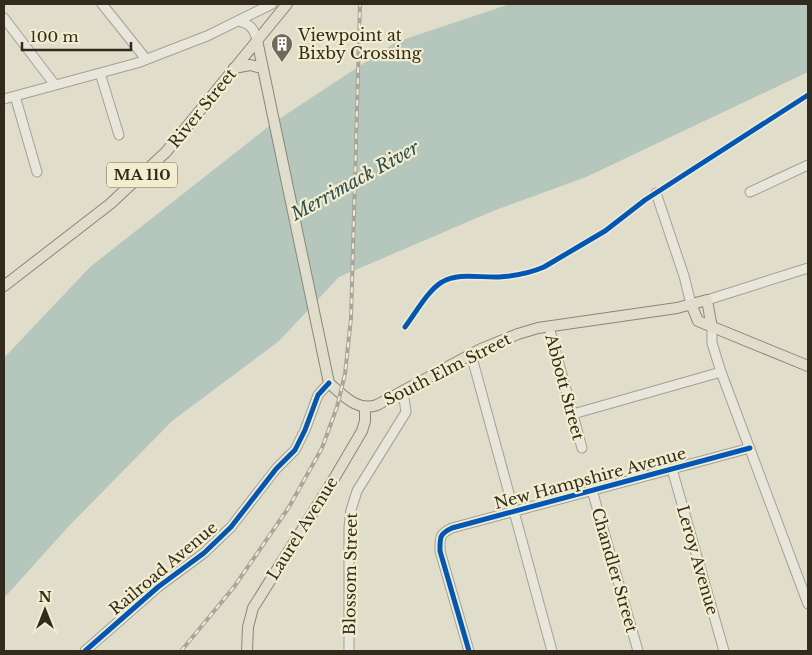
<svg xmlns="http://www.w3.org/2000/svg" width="812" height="655" font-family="'Libre Baskerville',serif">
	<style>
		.water { fill: #b5c6bd }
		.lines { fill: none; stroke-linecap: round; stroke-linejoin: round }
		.minor-casing { stroke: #a5a093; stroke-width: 11 }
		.major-casing { stroke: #8a867a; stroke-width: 12 }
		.minor { stroke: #e8e6db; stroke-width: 9 }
		.major { stroke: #e0ddcd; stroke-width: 10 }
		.rail-casing { stroke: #a8a69c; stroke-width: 4 }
		.rail { stroke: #f2edce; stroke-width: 2; stroke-dasharray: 5.5; stroke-linecap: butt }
		.cycleway-casing { stroke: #f2edce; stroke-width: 8 }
		.cycleway { stroke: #0057b8; stroke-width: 5 }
		.labels { text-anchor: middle; stroke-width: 4.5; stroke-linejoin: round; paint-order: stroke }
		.shield { fill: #f2edce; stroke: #6c6452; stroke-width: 1 }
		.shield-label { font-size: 15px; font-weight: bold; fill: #322a1d }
		.poi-label { font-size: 16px; fill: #322a1d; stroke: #f2edce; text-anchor: start }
		.street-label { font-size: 16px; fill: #322a1d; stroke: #f2edce }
		.water-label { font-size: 18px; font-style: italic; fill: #2d4e51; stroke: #f2edce }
	</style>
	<rect width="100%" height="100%" fill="#e0ddca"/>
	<!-- water -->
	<path class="water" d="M510 4H808V72L586 177 493 211 339 277 279 341 172 421 68 527 4 598V358L90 267 273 123 396 42Z"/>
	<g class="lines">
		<!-- minor casing -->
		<g class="minor-casing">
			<path id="minor" d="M102 4 146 59
				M4 18 55 85
				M238 21C250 24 254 28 257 40
				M100 73 119 135
				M15 96 37 172
				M4 99 137 63 207 36 272 4
				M750 192 808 165
				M656 193 684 276 691 304
				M707 300 808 268
				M549 327 582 448
				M712 328V343L721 372 808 604
				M471 354 552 651
				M573 414 721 372
				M672 469 724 651
				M592 490 638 651
				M85 651 158 587 204 553 231 527 276 469 295 450 305 430 318 395 329 383
				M349 651V527L351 510 357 491 406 412 403 392
				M469 651 440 551C440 538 439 534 452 528L750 448"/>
		</g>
		<!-- major casing -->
		<g class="major-casing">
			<path id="major" d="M257 40 329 383C343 395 357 412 377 405L481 349 518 334 538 328 677 308 707 300 712 328
				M234 68 250 65 262 68
				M4 286 110 204 166 152 287 4
				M691 304 698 321 808 366
				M247 651 248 627 253 608 332 482 362 431 365 421V407"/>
		</g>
		<!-- minor -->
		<use href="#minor" class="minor"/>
		<!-- major -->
		<use href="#major" class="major"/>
		<!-- rail casing -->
		<g class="rail-casing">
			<path id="rail" d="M181 651 234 587 289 507 322 448 337 407 345 374 351 318 360 4"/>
		</g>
		<!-- rail -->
		<use href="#rail" class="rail"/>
		<!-- cycleway casing -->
		<g class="cycleway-casing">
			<path id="cycleway" d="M405 327C415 314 428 290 442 282 458 272 481 278 499 277 515 276 530 273 544 267L605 231 645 200 808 95
				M85 651 158 587 204 553 231 527 276 469 295 450 305 430 318 395 329 383
				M469 651 440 551C440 538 439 534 452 528L750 448"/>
		</g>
		<!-- cycleway -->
		<use href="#cycleway" class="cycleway"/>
	</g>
	<!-- icons -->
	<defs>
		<g id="building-pin" transform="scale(1.125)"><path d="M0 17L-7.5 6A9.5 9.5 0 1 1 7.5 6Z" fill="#6f695a" stroke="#f2edce"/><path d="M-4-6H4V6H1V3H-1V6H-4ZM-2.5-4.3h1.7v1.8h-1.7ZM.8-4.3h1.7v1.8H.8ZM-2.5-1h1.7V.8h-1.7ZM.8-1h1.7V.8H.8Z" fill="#fff"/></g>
	</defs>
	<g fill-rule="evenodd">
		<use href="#building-pin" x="282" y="44"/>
	</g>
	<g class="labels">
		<!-- shield labels -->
		<rect class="shield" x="107" y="162.5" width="70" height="25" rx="4"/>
		<g class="shield-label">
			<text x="142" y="180">MA 110</text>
		</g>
		<!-- poi labels -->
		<g class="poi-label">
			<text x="298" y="41">Viewpoint at<tspan x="298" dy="18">Bixby Crossing</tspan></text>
		</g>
		<!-- street labels -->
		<g class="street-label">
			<text transform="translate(202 108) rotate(-51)" y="6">River Street</text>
			<text transform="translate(447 369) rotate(-27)" y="6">South Elm Street</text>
			<text transform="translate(565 387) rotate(75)" y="6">Abbott Street</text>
			<text transform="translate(590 478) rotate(-15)" y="6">New Hampshire Avenue</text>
			<text transform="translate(302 528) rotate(-58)" y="6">Laurel Avenue</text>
			<text transform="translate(698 560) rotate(74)" y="6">Leroy Avenue</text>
			<text transform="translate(163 568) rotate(-40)" y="6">Railroad Avenue</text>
			<text transform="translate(615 570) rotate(74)" y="6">Chandler Street</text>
			<text transform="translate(350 574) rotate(-89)" y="6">Blossom Street</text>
		</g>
		<!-- water labels -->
		<g class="water-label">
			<text transform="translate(355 181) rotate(-29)" y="6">Merrimack River</text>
		</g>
	</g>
	<!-- border -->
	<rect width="812" height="655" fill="none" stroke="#322a1d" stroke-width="10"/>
	<!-- north arrow -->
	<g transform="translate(45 610)" stroke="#f2edce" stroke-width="4" paint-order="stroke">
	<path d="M0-4L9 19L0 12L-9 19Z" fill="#322a1d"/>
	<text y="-8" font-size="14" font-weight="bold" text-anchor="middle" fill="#322a1d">N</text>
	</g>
	<!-- scale -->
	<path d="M22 42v8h109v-8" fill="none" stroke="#322a1d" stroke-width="2.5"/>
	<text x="30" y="42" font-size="15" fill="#322a1d" stroke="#f2edce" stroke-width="4" paint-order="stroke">100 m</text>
</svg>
